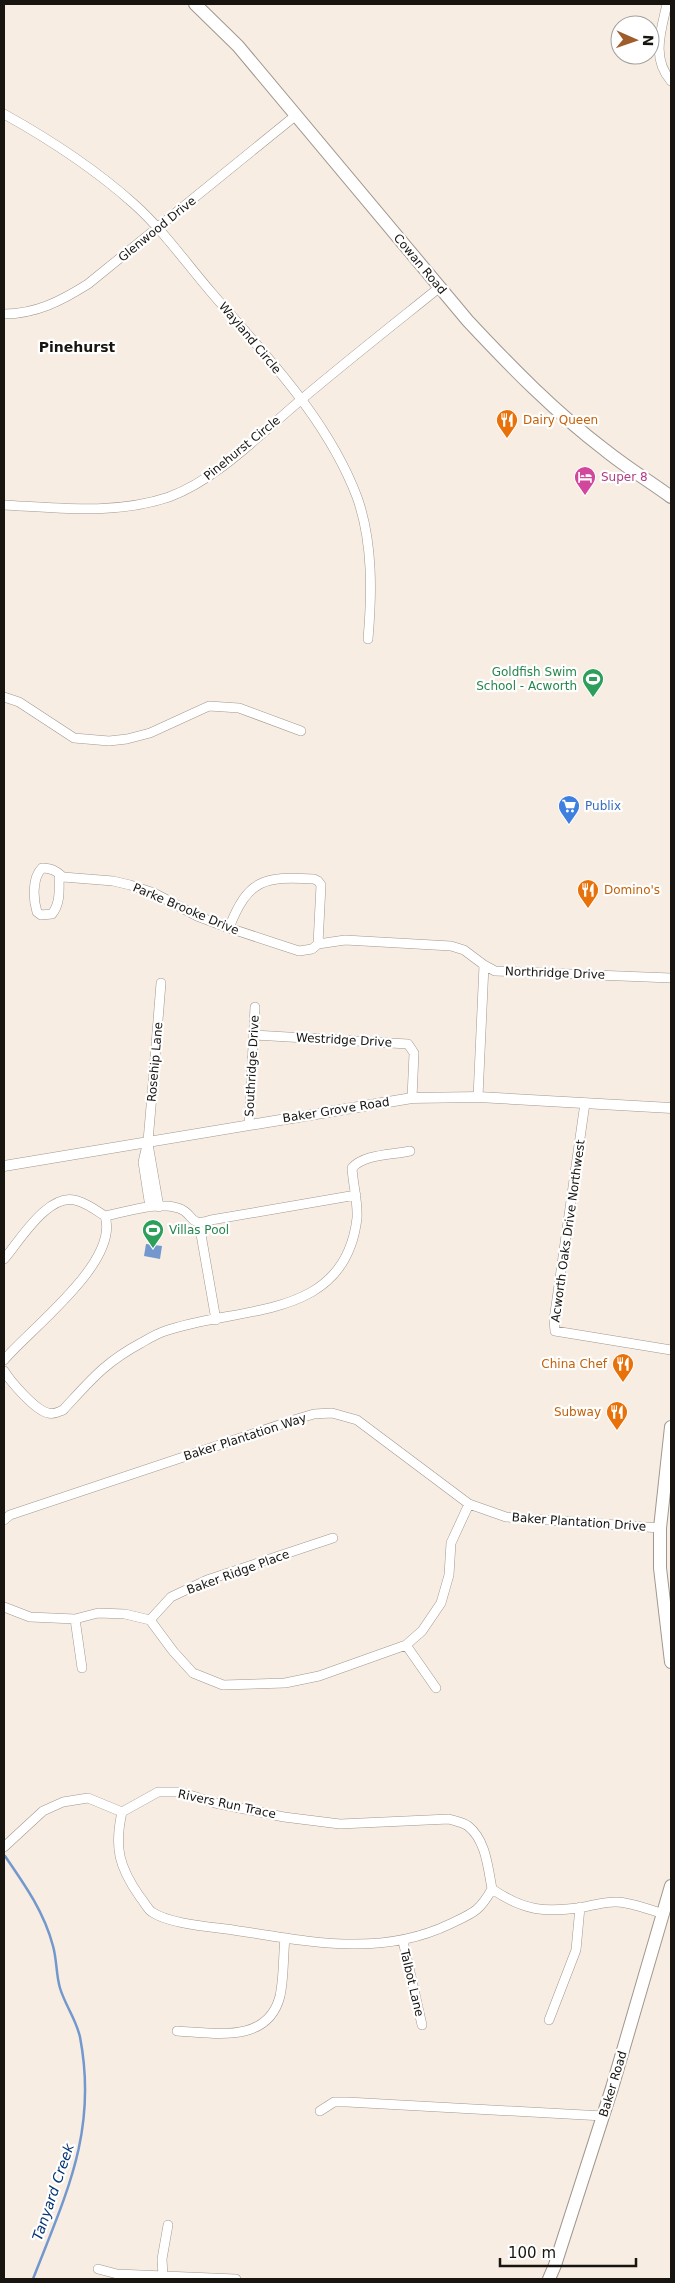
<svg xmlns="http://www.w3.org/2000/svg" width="675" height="2283" font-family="'DejaVu Sans',sans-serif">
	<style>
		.water { fill: #7398ce }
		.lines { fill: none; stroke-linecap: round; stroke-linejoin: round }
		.stream { stroke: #7398ce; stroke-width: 2.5 }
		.minor-casing { stroke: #a0978e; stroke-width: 10 }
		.tertiary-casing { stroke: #a0978e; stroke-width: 11 }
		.secondary-casing { stroke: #a0978e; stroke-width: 14 }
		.minor { stroke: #fff; stroke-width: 9 }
		.tertiary { stroke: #fff; stroke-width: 10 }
		.secondary { stroke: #fff; stroke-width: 12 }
		.labels { text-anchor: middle; stroke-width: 4.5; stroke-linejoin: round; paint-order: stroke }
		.street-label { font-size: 12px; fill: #181511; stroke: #fff }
		.food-label { font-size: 12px; fill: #c56008; stroke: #fff; text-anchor: start }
		.hotel-label { font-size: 12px; fill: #b23c85; stroke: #fff; text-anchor: start }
		.leisure-label { font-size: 12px; fill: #27864d; stroke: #fff; text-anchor: end }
		.shop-label { font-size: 12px; fill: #366cbe; stroke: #fff; text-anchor: start }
		.neighbourhood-label { font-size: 14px; font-weight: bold; fill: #181511; stroke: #fff }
		.water-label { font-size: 14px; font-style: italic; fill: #033474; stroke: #fff }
	</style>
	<rect width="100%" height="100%" fill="#f7ede3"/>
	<!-- water -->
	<path class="water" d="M146 1244 162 1246 160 1259 144 1256Z"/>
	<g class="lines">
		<!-- stream -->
		<path class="stream" d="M5 1856C25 1885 44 1912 53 1946 57 1960 56 1975 60 1988 65 2005 76 2019 80 2037 98 2131 66 2194 33 2279"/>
		<!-- minor casing -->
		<g class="minor-casing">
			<path id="minor" d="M667 4C661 31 651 58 671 81
				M4 114C49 139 95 169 134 204 163 230 186 263 211 292 265 355 327 418 357 497 373 542 372 593 368 639
				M4 314C36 314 61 301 88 284L295 116
				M4 505C58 508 116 515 169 497 218 479 262 432 302 399 347 361 394 324 440 287
				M4 697 19 702 74 738 109 741 127 739 150 733 209 706 239 708 301 731
				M59 874C59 888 61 903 52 914L41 915 37 912C33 899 32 878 42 868 52 868 56 871 63 877L113 881 130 885 154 893 197 916 226 927 299 951 312 949 318 944 345 940 451 946 464 950 484 965
				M229 928C248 879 264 876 314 879L318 881 321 885 318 944
				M254 1035 408 1044 414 1053 412 1098
				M478 1097 484 965 495 971 671 978
				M585 1103 554 1320 555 1331 671 1350
				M249 1125 255 1007
				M148 1144 159 1207
				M150 1207 143 1162 148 1141 152 1095 161 983
				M105 1216C127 1212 156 1201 178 1208 195 1213 188 1228 211 1220L356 1195
				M199 1223 216 1320
				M4 1259C19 1242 49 1190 78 1201 88 1204 97 1211 105 1216 120 1262 30 1329 4 1360
				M4 1371C11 1382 35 1410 48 1413 54 1415 58 1412 63 1410 91 1380 104 1363 141 1343 148 1339 156 1334 165 1331 239 1305 345 1322 357 1218 358 1201 353 1185 352 1168 364 1154 392 1155 410 1151
				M4 1520 10 1515 297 1419 314 1414 332 1413 357 1420 469 1504 506 1517 660 1528
				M4 1607 30 1617 75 1619 98 1613 125 1614 150 1620 173 1651 193 1673 223 1685 285 1683 319 1676 406 1645 422 1631 441 1603 449 1575 451 1543 469 1504
				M75 1619 82 1668
				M150 1620 171 1597 207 1580 333 1538
				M406 1645 436 1688
				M4 1847 43 1811 63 1802 88 1798 122 1812
				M492 1889C479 1912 473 1913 450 1924 379 1958 307 1941 233 1930 212 1927 169 1924 152 1912 147 1909 144 1901 140 1897 119 1867 114 1848 122 1812L158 1792H180L215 1803 284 1817 340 1824 449 1819C455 1821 463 1822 468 1826 486 1840 488 1868 492 1889 524 1911 545 1913 584 1907 594 1905 604 1902 615 1902 628 1901 650 1910 664 1914
				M403 1941 422 2025
				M549 2020 576 1950 580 1907
				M177 2031C215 2033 268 2044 280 1996 284 1978 283 1957 285 1938
				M320 2111 334 2102H347L603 2116
				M98 2269 117 2274 236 2279
				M163 2276 162 2259 168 2225"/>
		</g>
		<!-- tertiary casing -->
		<g class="tertiary-casing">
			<path id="tertiary" d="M4 1166 412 1098 478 1097 671 1108"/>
		</g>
		<!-- secondary casing -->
		<g class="secondary-casing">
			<path id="secondary" d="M195 4 238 46 468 321C511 367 555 412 605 450 626 467 649 481 671 497
				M671 1427 660 1528V1568L671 1662
				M549 2279 555 2265 612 2088 671 1886"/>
		</g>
		<!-- minor -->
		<use href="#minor" class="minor"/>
		<!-- tertiary -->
		<use href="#tertiary" class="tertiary"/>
		<!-- secondary -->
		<use href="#secondary" class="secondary"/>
	</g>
	<!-- icons -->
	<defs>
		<g id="restaurant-pin" transform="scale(1.125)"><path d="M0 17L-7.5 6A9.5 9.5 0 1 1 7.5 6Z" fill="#e8710a" stroke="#fff"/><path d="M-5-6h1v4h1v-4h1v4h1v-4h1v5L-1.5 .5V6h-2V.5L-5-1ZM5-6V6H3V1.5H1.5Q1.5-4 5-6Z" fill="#fff"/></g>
		<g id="hotel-pin" transform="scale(1.125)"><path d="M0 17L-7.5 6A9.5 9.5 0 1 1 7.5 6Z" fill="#d1479c" stroke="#fff"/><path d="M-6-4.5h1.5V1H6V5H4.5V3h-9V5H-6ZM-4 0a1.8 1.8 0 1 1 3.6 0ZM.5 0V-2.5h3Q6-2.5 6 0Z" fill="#fff"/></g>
		<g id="stadium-pin" transform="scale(1.125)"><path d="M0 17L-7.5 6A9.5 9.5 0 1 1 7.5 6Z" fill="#2e9e5b" stroke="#fff"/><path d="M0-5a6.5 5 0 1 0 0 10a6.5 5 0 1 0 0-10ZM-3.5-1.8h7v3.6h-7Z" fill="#fff"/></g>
		<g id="supermarket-pin" transform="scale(1.125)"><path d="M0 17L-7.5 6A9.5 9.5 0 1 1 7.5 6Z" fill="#3f7fe0" stroke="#fff"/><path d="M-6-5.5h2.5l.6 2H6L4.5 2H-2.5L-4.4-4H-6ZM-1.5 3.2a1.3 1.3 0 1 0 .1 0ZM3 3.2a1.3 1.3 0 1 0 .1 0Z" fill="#fff"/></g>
	</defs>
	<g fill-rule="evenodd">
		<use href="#restaurant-pin" x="507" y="420"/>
		<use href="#hotel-pin" x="585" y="477"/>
		<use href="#stadium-pin" x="593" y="679"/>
		<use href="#supermarket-pin" x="569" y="806"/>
		<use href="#restaurant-pin" x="588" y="890"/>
		<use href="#stadium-pin" x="153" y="1230"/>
		<use href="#restaurant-pin" x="623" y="1364"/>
		<use href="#restaurant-pin" x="617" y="1412"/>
	</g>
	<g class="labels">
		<!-- street labels -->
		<g class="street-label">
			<text transform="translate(157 229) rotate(-39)" y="4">Glenwood Drive</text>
			<text transform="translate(420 264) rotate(50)" y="4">Cowan Road</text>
			<text transform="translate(250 338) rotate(50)" y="4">Wayland Circle</text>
			<text transform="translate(242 448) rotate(-39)" y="4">Pinehurst Circle</text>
			<text transform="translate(186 909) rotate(23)" y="4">Parke Brooke Drive</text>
			<text transform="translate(555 973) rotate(2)" y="4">Northridge Drive</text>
			<text transform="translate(344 1040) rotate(3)" y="4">Westridge Drive</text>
			<text transform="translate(155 1062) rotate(-85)" y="4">Rosehip Lane</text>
			<text transform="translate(252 1066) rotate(-87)" y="4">Southridge Drive</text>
			<text transform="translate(336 1110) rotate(-9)" y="4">Baker Grove Road</text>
			<text transform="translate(568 1231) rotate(-82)" y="4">Acworth Oaks Drive Northwest</text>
			<text transform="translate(245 1437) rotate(-18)" y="4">Baker Plantation Way</text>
			<text transform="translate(579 1522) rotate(4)" y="4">Baker Plantation Drive</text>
			<text transform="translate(238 1572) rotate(-20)" y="4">Baker Ridge Place</text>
			<text transform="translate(227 1804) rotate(12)" y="4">Rivers Run Trace</text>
			<text transform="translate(412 1983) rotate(77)" y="4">Talbot Lane</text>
			<text transform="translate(613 2084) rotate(-73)" y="4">Baker Road</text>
		</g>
		<!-- food labels -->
		<g class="food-label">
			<text x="523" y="424">Dairy Queen</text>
			<text x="604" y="894">Domino's</text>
			<text x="607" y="1368" text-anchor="end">China Chef</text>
			<text x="601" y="1416" text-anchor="end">Subway</text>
		</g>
		<!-- hotel labels -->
		<g class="hotel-label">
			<text x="601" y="481">Super 8</text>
		</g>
		<!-- leisure labels -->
		<g class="leisure-label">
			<text x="577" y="676">Goldfish Swim<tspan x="577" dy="14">School - Acworth</tspan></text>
			<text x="169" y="1234" text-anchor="start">Villas Pool</text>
		</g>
		<!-- shop labels -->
		<g class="shop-label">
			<text x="585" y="810">Publix</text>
		</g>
		<!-- neighbourhood labels -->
		<g class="neighbourhood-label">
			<text x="77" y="352">Pinehurst</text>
		</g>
		<!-- water labels -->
		<g class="water-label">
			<text transform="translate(53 2192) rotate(-71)" y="5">Tanyard Creek</text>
		</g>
	</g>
	<!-- border -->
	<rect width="675" height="2283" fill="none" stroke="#181511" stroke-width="10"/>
	<!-- north arrow -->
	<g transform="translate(635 40) rotate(92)"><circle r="24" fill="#ffffff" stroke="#a3a1a0"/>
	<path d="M0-4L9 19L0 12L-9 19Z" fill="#a05d2c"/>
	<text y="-8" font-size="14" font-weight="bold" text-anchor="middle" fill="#181511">N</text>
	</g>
	<!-- scale -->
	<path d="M500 2258v8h136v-8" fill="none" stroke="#181511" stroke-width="2.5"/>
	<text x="508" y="2258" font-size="15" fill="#181511" stroke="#ffffff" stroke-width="4" paint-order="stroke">100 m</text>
</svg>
